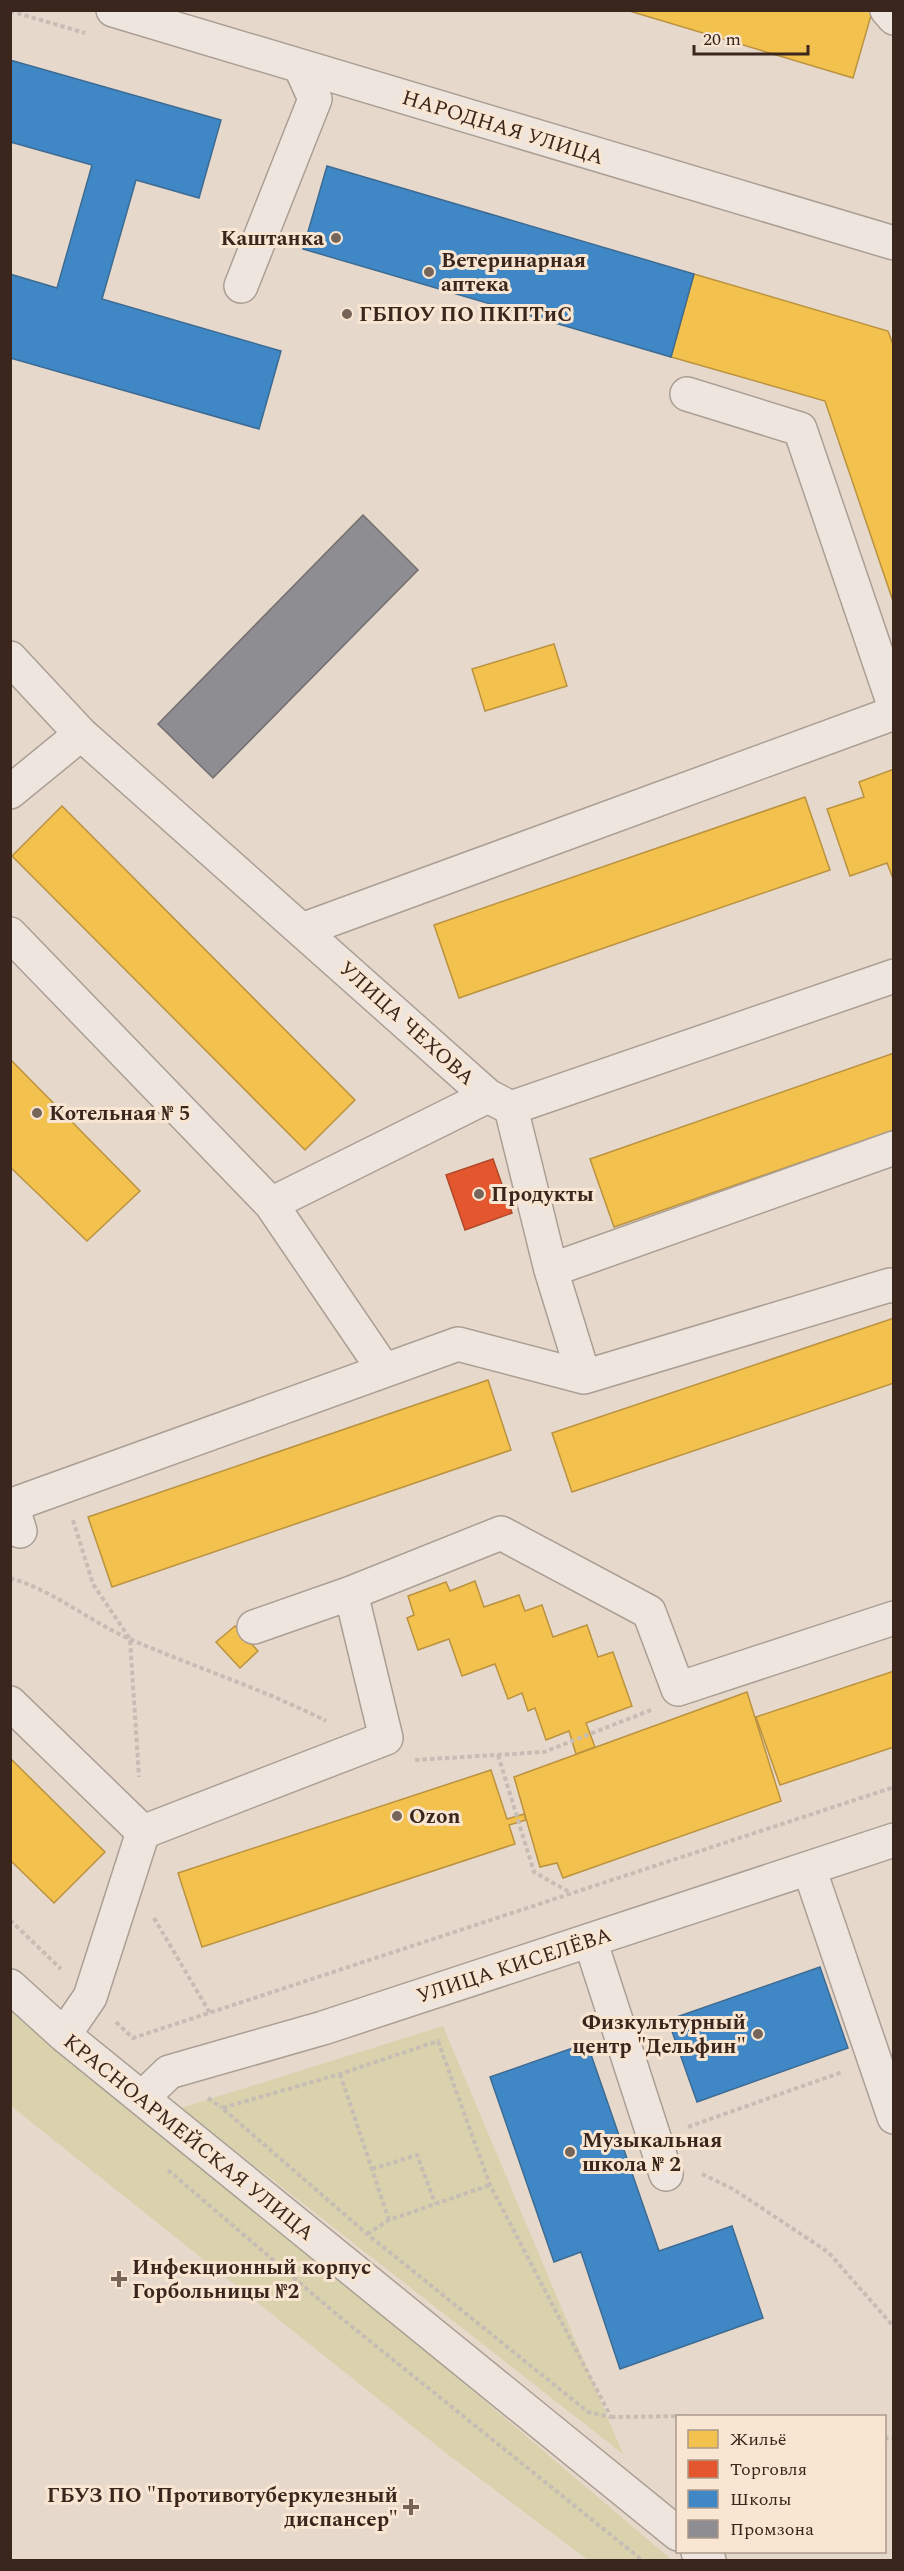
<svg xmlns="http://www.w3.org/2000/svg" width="904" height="2571" font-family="Spectral,serif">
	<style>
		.green { fill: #dad2ad }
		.homes { fill: #f2c14e; stroke: #bb923f; stroke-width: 1.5 }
		.shops { fill: #e4572e; stroke: #b14829; stroke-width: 1.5 }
		.schools { fill: #3f88c5; stroke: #3e6b93; stroke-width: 1.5 }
		.industry { fill: #8d8d92; stroke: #746e6f; stroke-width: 1.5 }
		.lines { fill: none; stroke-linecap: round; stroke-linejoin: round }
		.minor-casing { stroke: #ab9f95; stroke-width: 36 }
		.path { stroke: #c7bdb5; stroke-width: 4; stroke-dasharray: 4.5 3; stroke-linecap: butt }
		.minor { stroke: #eee6de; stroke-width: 33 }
		.poi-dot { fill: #77655a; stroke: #f8e6d2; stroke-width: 2 }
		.labels { text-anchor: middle; stroke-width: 6; stroke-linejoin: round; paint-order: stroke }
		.street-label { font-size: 21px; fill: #3b261d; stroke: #f8e6d2 }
		.poi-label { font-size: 21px; font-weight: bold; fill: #3b261d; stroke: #f8e6d2; text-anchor: start }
	</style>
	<rect width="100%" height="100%" fill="#e6d9cc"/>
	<!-- green -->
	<path class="green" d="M10 1998 672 2560H588L446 2453 11 2106Z
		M443 2026 623 2454 181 2108Z"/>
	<!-- homes -->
	<path class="homes" d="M626 10H868L872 12 853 78Z
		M694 274 888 331 894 347V604L825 401 671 357Z
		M554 644 567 686 485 711 472 669Z
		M894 769V881L887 863 850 876 827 809 864 797 859 782Z
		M805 797 830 870 459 998 434 925Z
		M62 806 355 1100 305 1150 12 856Z
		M894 1053V1130L614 1227 590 1159Z
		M10 1059 140 1191 87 1241 10 1167Z
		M894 1318V1383L572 1492 552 1433Z
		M488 1380 511 1450 112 1587 88 1517Z
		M475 1581 484 1607 519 1595 525 1611 542 1605 553 1637 587 1625 598 1657 613 1652 632 1706 586 1723 595 1747 576 1754 569 1731 546 1740 535 1708 528 1711 522 1693 508 1699 495 1664 462 1676 449 1639 418 1650 407 1618 414 1615 408 1596 446 1582 450 1591Z
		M235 1626 258 1651 240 1668 216 1642Z
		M894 1671V1747L780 1785 756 1717Z
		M747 1692 781 1801 563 1878 557 1863 540 1867 514 1777Z
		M10 1758 105 1852 54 1903 10 1860Z
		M491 1770 507 1819 524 1814 526 1820 509 1825 515 1844 202 1947 178 1873Z"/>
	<!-- shops -->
	<path class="shops" d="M493 1159 512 1213 465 1230 446 1175Z"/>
	<!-- schools -->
	<path class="schools" d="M10 60 221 120 199 198 136 180 102 299 281 351 259 429 10 358V274L57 288 92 165 10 142Z
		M327 166 694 274 671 357 303 249Z
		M820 1967 848 2048 697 2102 668 2020Z
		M587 2043 659 2251 732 2226 763 2318 620 2369 581 2252 554 2262 490 2077Z"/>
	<!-- industry -->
	<path class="industry" d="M363 515 418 570 213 778 158 724Z"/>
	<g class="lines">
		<!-- minor casing -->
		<g class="minor-casing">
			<path id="minor" d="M113 10 894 243
				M887 10 894 18
				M241 286 315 99 300 66
				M687 394 800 429 894 705
				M10 658 81 734 488 1096 511 1108 894 976
				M10 792 81 734
				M302 930 894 713
				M10 934 271 1204 488 1096
				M511 1108 551 1270
				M271 1204 384 1370
				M584 1377 551 1270 894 1148
				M20 1531 12 1505 458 1344 584 1377 890 1285 894 1286
				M254 1627 351 1593
				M10 1703 143 1832 386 1738 351 1593 501 1533 649 1612 678 1689 894 1618
				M809 1868 894 2117
				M590 1940 666 2174
				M10 1986 64 2035 678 2534
				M64 2035 90 1997 143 1832
				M142 2098 169 2072 323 2028 894 1840
				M698 2552 709 2560"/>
		</g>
		<!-- path -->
		<path class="path" d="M10 11 85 33
			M73 1520 93 1584 130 1639 139 1777
			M10 1578C55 1591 90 1622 132 1640 197 1668 263 1689 326 1721
			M498 1755 534 1872 571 1893
			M415 1760 544 1752 651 1710
			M154 1918 210 2013
			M10 1920 61 1969
			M116 2022 133 2038 894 1787
			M438 2041 490 2185 611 2417 588 2412 367 2234 222 2108 340 2074Z
			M340 2074 389 2220
			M208 2098 222 2108
			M688 2127 842 2072
			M372 2169 417 2155 435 2203
			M168 2170 335 2313 642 2560
			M702 2174 733 2189 828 2252 894 2327
			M367 2234 389 2220 490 2185
			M611 2417 688 2416
			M884 2438 894 2439"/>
		<!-- minor -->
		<use href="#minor" class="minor"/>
	</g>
	<!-- markers -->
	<g class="poi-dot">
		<circle cx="336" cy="238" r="6"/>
		<circle cx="429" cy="272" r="6"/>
		<circle cx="347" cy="314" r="6"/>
		<circle cx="37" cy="1113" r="6"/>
		<circle cx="479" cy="1194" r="6"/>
		<circle cx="397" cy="1816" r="6"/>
		<circle cx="758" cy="2034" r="6"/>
		<circle cx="570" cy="2152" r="6"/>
		<path d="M116 2270h6v6h6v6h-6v6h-6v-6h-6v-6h6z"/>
		<path d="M408 2498h6v6h6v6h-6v6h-6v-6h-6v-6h6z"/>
	</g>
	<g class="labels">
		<!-- street labels -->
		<g class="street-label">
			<text transform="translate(503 127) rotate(17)" y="7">НАРОДНАЯ УЛИЦА</text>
			<text transform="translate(407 1023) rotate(42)" y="7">УЛИЦА ЧЕХОВА</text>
			<text transform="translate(514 1965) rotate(-18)" y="7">УЛИЦА КИСЕЛЁВА</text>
			<text transform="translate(189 2137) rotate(39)" y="7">КРАСНОАРМЕЙСКАЯ УЛИЦА</text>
		</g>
		<!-- poi labels -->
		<g class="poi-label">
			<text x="324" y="245" text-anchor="end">Каштанка</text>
			<text x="441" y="267">Ветеринарная<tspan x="441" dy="24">аптека</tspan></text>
			<text x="359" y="321">ГБПОУ ПО ПКПТиС</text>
			<text x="49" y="1120">Котельная № 5</text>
			<text x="491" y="1201">Продукты</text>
			<text x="409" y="1823">Ozon</text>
			<text x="746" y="2029" text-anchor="end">Физкультурный<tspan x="746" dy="24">центр "Дельфин"</tspan></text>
			<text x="582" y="2147">Музыкальная<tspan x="582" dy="24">школа № 2</tspan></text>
			<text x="132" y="2274">Инфекционный корпус<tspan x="132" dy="24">Горбольницы №2</tspan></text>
			<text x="398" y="2502" text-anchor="end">ГБУЗ ПО "Противотуберкулезный<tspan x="398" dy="24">диспансер"</tspan></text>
		</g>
	</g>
	<!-- border -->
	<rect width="904" height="2571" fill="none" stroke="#3b261d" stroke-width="24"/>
	<!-- legend -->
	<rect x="676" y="2415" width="210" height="138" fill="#f8e6d2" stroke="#ac998a" stroke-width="1.5"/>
	<rect x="688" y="2430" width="30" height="18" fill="#f2c14e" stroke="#ac998a" stroke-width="1.5"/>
	<text x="730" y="2445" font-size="18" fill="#3b261d">Жильё</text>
	<rect x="688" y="2460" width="30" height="18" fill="#e4572e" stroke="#ac998a" stroke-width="1.5"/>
	<text x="730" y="2475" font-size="18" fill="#3b261d">Торговля</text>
	<rect x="688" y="2490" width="30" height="18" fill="#3f88c5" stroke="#ac998a" stroke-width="1.5"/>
	<text x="730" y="2505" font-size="18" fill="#3b261d">Школы</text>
	<rect x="688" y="2520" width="30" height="18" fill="#8d8d92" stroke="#ac998a" stroke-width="1.5"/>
	<text x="730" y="2535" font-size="18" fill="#3b261d">Промзона</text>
	<!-- scale -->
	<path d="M694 45v9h114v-9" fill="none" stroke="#3b261d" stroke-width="3"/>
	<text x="703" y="45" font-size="18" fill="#3b261d" stroke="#f8e6d2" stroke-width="4.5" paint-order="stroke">20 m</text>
</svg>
